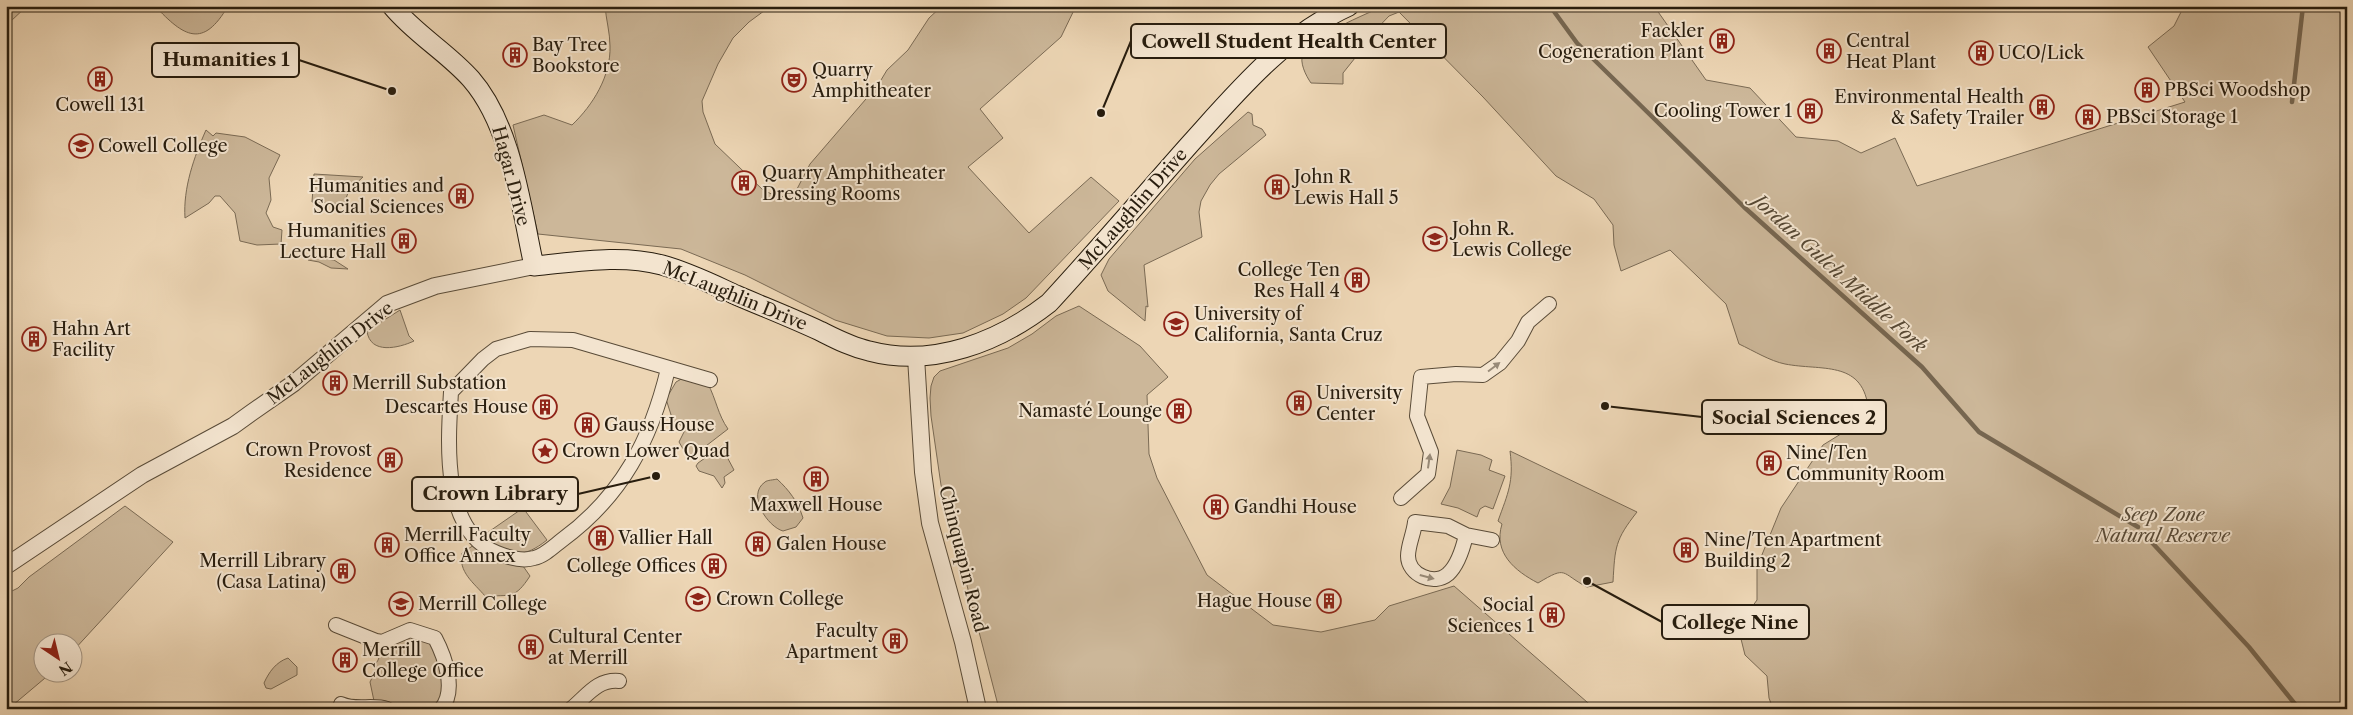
<svg xmlns="http://www.w3.org/2000/svg" width="2353" height="715" font-family="'Libre Caslon Text',serif">
	<style>
		.green { fill: #ccb799; stroke: #7a6a54 }
		.lines { fill: none; stroke-linecap: round; stroke-linejoin: round }
		.stream { stroke: #766650; stroke-width: 4.5 }
		.minor-casing { stroke: #594b38; stroke-width: 16 }
		.tertiary-casing { stroke: #594b38; stroke-width: 18 }
		.secondary-casing { stroke: #281d0e; stroke-width: 21 }
		.minor { stroke: #f3e4cf; stroke-width: 14 }
		.tertiary { stroke: #f3e4cf; stroke-width: 16 }
		.secondary { stroke: #f3e4cf; stroke-width: 19 }
		.oneway { fill: #988a78 }
		.labels { text-anchor: middle; stroke-width: 4; stroke-linejoin: round; paint-order: stroke }
		.poi-label { font-size: 18px; fill: #281d0e; stroke: #f3e4cf; text-anchor: start }
		.street-label { font-size: 18px; fill: #281d0e; stroke: #f3e4cf }
		.park-label { font-size: 18px; font-style: italic; fill: #594b38; stroke: #f3e4cf }
		.water-label { font-size: 19px; font-style: italic; fill: #564834; stroke: #f3e4cf }
		.leader { fill: none; stroke: #281d0e; stroke-width: 2 }
		.callout-dot { fill: #281d0e; stroke: #f3e4cf; stroke-width: 2 }
		.callout { fill: #f3e4cf; stroke: #281d0e; stroke-width: 2 }
		.callout-label { font-size: 19px; text-anchor: middle; font-weight: bold; fill: #281d0e }
	</style>
	<rect width="100%" height="100%" fill="#edd6b5"/>
	<filter id="stains"><feTurbulence type="fractalNoise" baseFrequency=".004" numOctaves="4"/><feColorMatrix values="0 0 0 0 .2 0 0 0 0 .09 0 0 0 0 .02 0 0 0 .5 -.17"/></filter>
	<radialGradient id="worn" r=".72"><stop offset=".6" stop-color="#630" stop-opacity="0"/><stop offset="1" stop-color="#630" stop-opacity=".3"/></radialGradient>
	<!-- green -->
	<path class="green" d="M6 6H27L11 21 6 13Z
		M155 6H228C203 49 184 37 155 6Z
		M605 6H781L768 8 749 22 733 38 718 64 702 101 703 112 715 144 763 190 778 197 788 196 797 189 810 164 878 85 887 70 908 50 929 18 942 6H1076L1061 37 980 109 1003 138 968 167 1029 233 1091 177 1119 201 1026 298 1003 314 963 333 929 338 887 336 835 320 745 275 681 249 538 234 513 125 544 115 572 125C593 105 611 76 610 46 610 33 606 19 605 6Z
		M1384 6H1654L1706 80 1750 88 1796 137 1838 141 1861 153 1895 138 1917 186 2185 102 2148 47 2174 26 2184 6H2347V709H1845L1840 705 1835 709H1773L1769 698 1767 676 1745 655 1740 635 1744 618 1757 600V567L1781 508 1823 445 1857 424 1868 406C1861 360 1821 371 1785 364 1770 361 1754 351 1739 344L1726 304 1670 250 1621 271 1614 245 1613 225 1594 199 1556 176 1483 97 1399 12 1389 16 1368 38 1363 48 1343 73V84L1311 83C1306 76 1299 62 1303 54 1312 36 1366 14 1384 6Z
		M1248 112 1252 114 1253 125 1262 129 1266 135 1219 174 1210 185 1201 201 1199 212 1202 237 1144 265 1148 307 1146 306 1145 321 1108 291 1101 275 1109 259 1195 159Z
		M206 130 213 136 216 133 245 137 280 155 269 178 271 200 266 213 273 227 282 230 281 244 257 245 240 241 235 213 220 196H215L209 203 185 218C183 188 194 157 206 130Z
		M314 174 363 177 349 190 344 204 312 202Z
		M310 257 334 260 348 269 331 268 319 262 308 260Z
		M1079 306 1140 346 1168 377 1147 395 1149 454 1157 478 1207 575 1273 625 1321 632 1375 620 1389 606 1454 586 1595 709H999L941 485 931 416 930 398 931 386 934 377 940 371 1008 348 1032 334 1056 316Z
		M400 310 409 336 414 341C399 348 370 355 367 331Z
		M685 377 708 384C716 399 718 415 728 429L689 459 679 442 686 428 673 421 666 399 676 382Z
		M722 446 727 453 726 455 734 470 724 477 725 483 722 488 714 476 699 471 696 466 698 463Z
		M1457 450 1481 455 1492 460 1489 470 1505 476 1493 509 1485 506 1480 509 1477 517 1458 508 1441 504 1450 487Z
		M1510 451 1637 512C1615 540 1615 547 1613 582L1587 587C1560 573 1568 565 1538 583 1515 571 1493 553 1502 524L1498 521C1508 493 1514 482 1510 451Z
		M777 479C789 490 798 502 803 518L796 527 783 531C768 527 746 495 765 482 767 480 774 480 777 479Z
		M125 506 173 542 73 651 72 642H42V672L51 673 13 705 6 709V594L18 588 29 577Z
		M523 508 547 540C523 559 515 554 488 543L487 533Z
		M474 545C489 556 504 563 523 566L530 576C515 599 511 595 485 596 474 583 458 572 462 553Z
		M417 636 433 645 445 687 443 698 429 709H400L374 701 370 682 377 668 375 665C380 659 380 651 385 646 391 639 409 638 417 636Z
		M288 658 297 667V675L271 689 266 688 264 683C269 672 276 662 288 658Z"/>
	<g class="lines">
		<!-- stream -->
		<path class="stream" d="M1550 6 1577 43 1744 207 1922 367 1979 432 2138 527
			M2292 102 2303 6
			M2144 534 2249 647 2299 709"/>
		<!-- minor casing -->
		<g class="minor-casing">
			<path id="minor" d="M668 369C651 440 622 496 562 540 554 546 544 556 534 558 522 562 507 557 497 553 441 531 448 442 451 392L483 359 496 349 530 339 573 340 710 380
				M1401 498 1428 474 1431 452 1417 416 1421 377 1456 374 1483 375 1500 363 1518 341 1528 322 1549 304
				M1466 535C1463 548 1458 565 1448 574 1434 586 1408 575 1408 556 1408 545 1414 533 1415 522L1448 526 1466 535 1492 540
				M336 625 376 641 382 642 410 630 435 638C445 657 457 691 441 709
				M340 709 341 704C356 711 372 704 387 709
				M571 709C587 696 597 679 619 681"/>
		</g>
		<!-- tertiary casing -->
		<g class="tertiary-casing">
			<path id="tertiary" d="M916 357 923 472 930 523 963 642 978 709
				M6 566 142 475 233 426 251 413 294 383 387 304 435 286 534 266"/>
		</g>
		<!-- secondary casing -->
		<g class="secondary-casing">
			<path id="secondary" d="M392 6C415 34 447 52 471 79 512 126 521 207 534 266 577 262 620 254 662 265 688 272 712 284 736 295 764 307 792 318 820 331 836 339 851 347 869 351 933 368 999 342 1049 303 1097 251 1143 197 1190 144 1237 92 1283 36 1349 6"/>
		</g>
		<!-- minor -->
		<use href="#minor" class="minor"/>
		<!-- tertiary -->
		<use href="#tertiary" class="tertiary"/>
		<!-- secondary -->
		<use href="#secondary" class="secondary"/>
	</g>
	<!-- one-way arrows -->
	<defs><path id="oneway-solid" d="M-6-.8H1V-3.2L6.5 0L1 3.2V.8H-6Z" transform="scale(1.25)"/></defs>
	<g class="oneway">
		<use href="#oneway-solid" transform="translate(1494 367) rotate(-37)"/>
		<use href="#oneway-solid" transform="translate(1429 461) rotate(-82)"/>
		<use href="#oneway-solid" transform="translate(1427 577) rotate(15)"/>
	</g>
	<!-- icons -->
	<defs>
		<g id="building-ring" transform="scale(1.25)"><circle r="9.5" fill="#f3e4cf" stroke="#8f2418" stroke-width="1.5"/><path d="M-4-6H4V6H1V3H-1V6H-4ZM-2.5-4.3h1.7v1.8h-1.7ZM.8-4.3h1.7v1.8H.8ZM-2.5-1h1.7V.8h-1.7ZM.8-1h1.7V.8H.8Z" fill="#8f2418"/></g>
		<g id="theatre-ring" transform="scale(1.25)"><circle r="9.5" fill="#f3e4cf" stroke="#8f2418" stroke-width="1.5"/><path d="M-5-5.5Q0-4 5-5.5V0Q5 5 0 6Q-5 5-5 0ZM-3.3-2.5H-1v1.5H-3.3ZM1-2.5H3.3v1.5H1ZM-2.8 1Q0 5.5 2.8 1Z" fill="#8f2418"/></g>
		<g id="university-ring" transform="scale(1.25)"><circle r="9.5" fill="#f3e4cf" stroke="#8f2418" stroke-width="1.5"/><path d="M0-5L7-2L0 1L-7-2ZM-4 1L0 2.5L4 1V4Q0 6-4 4Z" fill="#8f2418"/></g>
		<g id="sight-ring" transform="scale(1.25)"><circle r="9.5" fill="#f3e4cf" stroke="#8f2418" stroke-width="1.5"/><path d="M0-6L1.8-2.2L6-1.7L2.9 1.2L3.7 5.4L0 3.3L-3.7 5.4L-2.9 1.2L-6-1.7L-1.8-2.2Z" fill="#8f2418"/></g>
	</defs>
	<g fill-rule="evenodd">
		<use href="#building-ring" x="1722" y="41"/>
		<use href="#building-ring" x="1829" y="51"/>
		<use href="#building-ring" x="1981" y="53"/>
		<use href="#building-ring" x="515" y="55"/>
		<use href="#building-ring" x="100" y="79"/>
		<use href="#theatre-ring" x="794" y="80"/>
		<use href="#building-ring" x="2147" y="90"/>
		<use href="#building-ring" x="2042" y="107"/>
		<use href="#building-ring" x="1810" y="111"/>
		<use href="#building-ring" x="2088" y="117"/>
		<use href="#university-ring" x="81" y="146"/>
		<use href="#building-ring" x="744" y="183"/>
		<use href="#building-ring" x="1277" y="187"/>
		<use href="#building-ring" x="461" y="196"/>
		<use href="#university-ring" x="1435" y="239"/>
		<use href="#building-ring" x="404" y="241"/>
		<use href="#building-ring" x="1357" y="280"/>
		<use href="#university-ring" x="1176" y="324"/>
		<use href="#building-ring" x="34" y="339"/>
		<use href="#building-ring" x="335" y="383"/>
		<use href="#building-ring" x="1299" y="403"/>
		<use href="#building-ring" x="545" y="407"/>
		<use href="#building-ring" x="1179" y="411"/>
		<use href="#building-ring" x="587" y="425"/>
		<use href="#sight-ring" x="545" y="451"/>
		<use href="#building-ring" x="390" y="460"/>
		<use href="#building-ring" x="1769" y="463"/>
		<use href="#building-ring" x="816" y="479"/>
		<use href="#building-ring" x="1216" y="507"/>
		<use href="#building-ring" x="601" y="538"/>
		<use href="#building-ring" x="758" y="544"/>
		<use href="#building-ring" x="387" y="545"/>
		<use href="#building-ring" x="1686" y="550"/>
		<use href="#building-ring" x="714" y="566"/>
		<use href="#building-ring" x="343" y="571"/>
		<use href="#university-ring" x="698" y="599"/>
		<use href="#building-ring" x="1329" y="601"/>
		<use href="#university-ring" x="401" y="604"/>
		<use href="#building-ring" x="1552" y="615"/>
		<use href="#building-ring" x="895" y="641"/>
		<use href="#building-ring" x="531" y="647"/>
		<use href="#building-ring" x="345" y="660"/>
	</g>
	<g class="labels">
		<!-- poi labels -->
		<g class="poi-label">
			<text x="1704" y="37" text-anchor="end">Fackler<tspan x="1704" dy="21">Cogeneration Plant</tspan></text>
			<text x="1846" y="47">Central<tspan x="1846" dy="21">Heat Plant</tspan></text>
			<text x="532" y="51">Bay Tree<tspan x="532" dy="21">Bookstore</tspan></text>
			<text x="1998" y="59">UCO/Lick</text>
			<text x="812" y="76">Quarry<tspan x="812" dy="21">Amphitheater</tspan></text>
			<text x="2164" y="96">PBSci Woodshop</text>
			<text x="2024" y="103" text-anchor="end">Environmental Health<tspan x="2024" dy="21">&amp; Safety Trailer</tspan></text>
			<text x="100" y="111" text-anchor="middle">Cowell 131</text>
			<text x="1792" y="117" text-anchor="end">Cooling Tower 1</text>
			<text x="2106" y="123">PBSci Storage 1</text>
			<text x="98" y="152">Cowell College</text>
			<text x="762" y="179">Quarry Amphitheater<tspan x="762" dy="21">Dressing Rooms</tspan></text>
			<text x="1294" y="183">John R<tspan x="1294" dy="21">Lewis Hall 5</tspan></text>
			<text x="444" y="192" text-anchor="end">Humanities and<tspan x="444" dy="21">Social Sciences</tspan></text>
			<text x="1452" y="235">John R.<tspan x="1452" dy="21">Lewis College</tspan></text>
			<text x="386" y="237" text-anchor="end">Humanities<tspan x="386" dy="21">Lecture Hall</tspan></text>
			<text x="1340" y="276" text-anchor="end">College Ten<tspan x="1340" dy="21">Res Hall 4</tspan></text>
			<text x="1194" y="320">University of<tspan x="1194" dy="21">California, Santa Cruz</tspan></text>
			<text x="52" y="335">Hahn Art<tspan x="52" dy="21">Facility</tspan></text>
			<text x="352" y="389">Merrill Substation</text>
			<text x="1316" y="399">University<tspan x="1316" dy="21">Center</tspan></text>
			<text x="528" y="413" text-anchor="end">Descartes House</text>
			<text x="1162" y="417" text-anchor="end">Namasté Lounge</text>
			<text x="604" y="431">Gauss House</text>
			<text x="372" y="456" text-anchor="end">Crown Provost<tspan x="372" dy="21">Residence</tspan></text>
			<text x="562" y="457">Crown Lower Quad</text>
			<text x="1786" y="459">Nine/Ten<tspan x="1786" dy="21">Community Room</tspan></text>
			<text x="816" y="511" text-anchor="middle">Maxwell House</text>
			<text x="1234" y="513">Gandhi House</text>
			<text x="404" y="541">Merrill Faculty<tspan x="404" dy="21">Office Annex</tspan></text>
			<text x="618" y="544">Vallier Hall</text>
			<text x="1704" y="546">Nine/Ten Apartment<tspan x="1704" dy="21">Building 2</tspan></text>
			<text x="776" y="550">Galen House</text>
			<text x="326" y="567" text-anchor="end">Merrill Library<tspan x="326" dy="21">(Casa Latina)</tspan></text>
			<text x="696" y="572" text-anchor="end">College Offices</text>
			<text x="716" y="605">Crown College</text>
			<text x="1312" y="607" text-anchor="end">Hague House</text>
			<text x="418" y="610">Merrill College</text>
			<text x="1534" y="611" text-anchor="end">Social<tspan x="1534" dy="21">Sciences 1</tspan></text>
			<text x="878" y="637" text-anchor="end">Faculty<tspan x="878" dy="21">Apartment</tspan></text>
			<text x="548" y="643">Cultural Center<tspan x="548" dy="21">at Merrill</tspan></text>
			<text x="362" y="656">Merrill<tspan x="362" dy="21">College Office</tspan></text>
		</g>
		<!-- street labels -->
		<g class="street-label">
			<text transform="translate(511 176) rotate(75)" y="6">Hagar Drive</text>
			<text transform="translate(1133 209) rotate(-49)" y="6">McLaughlin Drive</text>
			<text transform="translate(735 296) rotate(22)" y="6">McLaughlin Drive</text>
			<text transform="translate(330 353) rotate(-38)" y="6">McLaughlin Drive</text>
			<text transform="translate(963 559) rotate(76)" y="6">Chinquapin Road</text>
		</g>
		<!-- park labels -->
		<g class="park-label">
			<text x="2163" y="521">Seep Zone<tspan x="2163" dy="21">Natural Reserve</tspan></text>
		</g>
		<!-- water labels -->
		<g class="water-label">
			<text transform="translate(1840 273) rotate(42)" y="7">Jordan Gulch Middle Fork</text>
		</g>
	</g>
	<!-- callouts -->
	<path class="leader" d="M1101 113L1131 41M392 91L299 60M1605 406L1702 417M656 476L578 494M1587 581L1662 622"/>
	<g class="callout-dot">
		<circle cx="1101" cy="113" r="5"/>
		<circle cx="392" cy="91" r="5"/>
		<circle cx="1605" cy="406" r="5"/>
		<circle cx="656" cy="476" r="5"/>
		<circle cx="1587" cy="581" r="5"/>
	</g>
	<g class="callout">
		<rect x="1131" y="24" width="315" height="34" rx="5"/>
		<rect x="152" y="43" width="147" height="34" rx="5"/>
		<rect x="1702" y="400" width="184" height="34" rx="5"/>
		<rect x="412" y="477" width="166" height="34" rx="5"/>
		<rect x="1662" y="605" width="147" height="34" rx="5"/>
	</g>
	<g class="callout-label">
		<text x="1289" y="48">Cowell Student Health Center</text>
		<text x="226" y="66">Humanities 1</text>
		<text x="1794" y="424">Social Sciences 2</text>
		<text x="495" y="500">Crown Library</text>
		<text x="1735" y="629">College Nine</text>
	</g>
	<!-- margin -->
	<rect width="2353" height="715" fill="none" stroke="#edd6b5" stroke-width="25"/>
	<rect x="8" y="8" width="2338" height="700" fill="none" stroke="#281d0e" stroke-width="2.5"/>
	<rect x="12" y="12" width="2328" height="690" fill="none" stroke="#281d0e"/>
	<!-- north arrow -->
	<g transform="translate(58 658) rotate(145)"><circle r="24" fill="#f3e4cf" stroke="#a29482"/>
	<path d="M0-4L9 19L0 12L-9 19Z" fill="#8f2418"/>
	<text y="-8" font-size="14" font-weight="bold" text-anchor="middle" fill="#281d0e">N</text>
	</g>
	<rect width="100%" height="100%" filter="url(#stains)"/>
	<rect width="100%" height="100%" fill="url(#worn)"/>
</svg>
